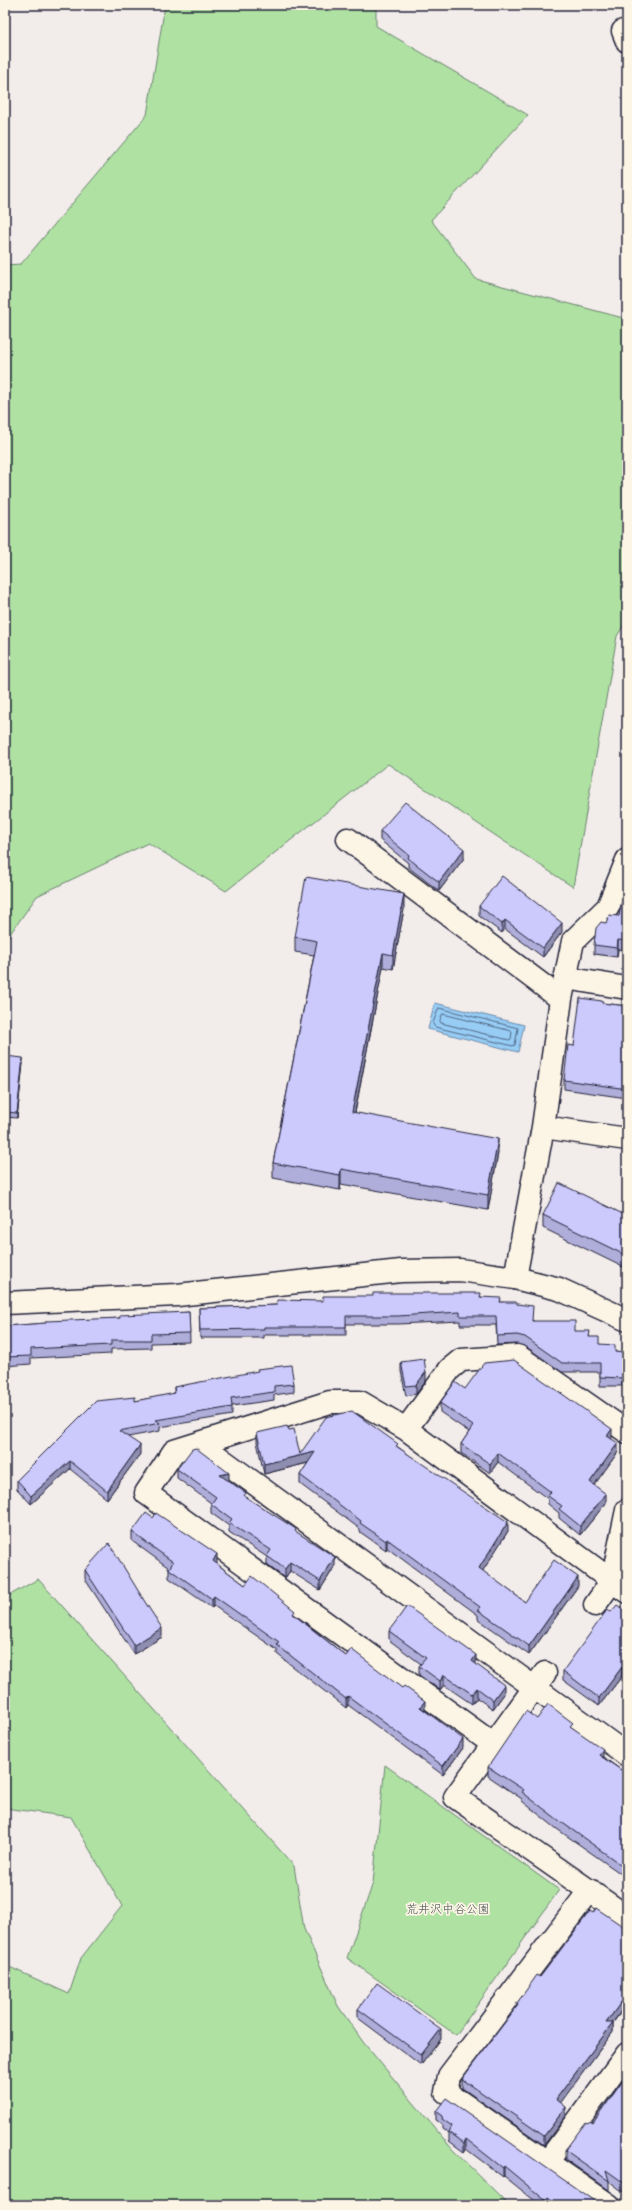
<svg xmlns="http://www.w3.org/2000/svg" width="632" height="2210" font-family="'Gochi Hand','Klee One',sans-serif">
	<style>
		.green { fill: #afe2a2; stroke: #68826e }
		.water { fill: #97cdf5; stroke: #6889ab }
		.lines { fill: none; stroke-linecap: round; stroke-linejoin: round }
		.shore { stroke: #516685; stroke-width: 1 }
		.minor-casing { stroke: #22223b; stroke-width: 25 }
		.tertiary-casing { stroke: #22223b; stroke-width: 25 }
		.minor { stroke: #fcf5e5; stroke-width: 22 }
		.tertiary { stroke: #fcf5e5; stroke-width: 22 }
		.wall { fill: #afadd9; stroke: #22223b }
		.shaded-wall { fill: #8f8db0; stroke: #22223b }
		.building { fill: #ccc9fc; stroke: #22223b }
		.labels { text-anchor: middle; stroke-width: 3.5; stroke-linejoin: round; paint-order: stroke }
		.park-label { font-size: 12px; fill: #455255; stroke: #fcf5e5 }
	</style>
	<rect width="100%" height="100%" fill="#f2ecea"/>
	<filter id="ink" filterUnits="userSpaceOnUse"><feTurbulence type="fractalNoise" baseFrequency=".025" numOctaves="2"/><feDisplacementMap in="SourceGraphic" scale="8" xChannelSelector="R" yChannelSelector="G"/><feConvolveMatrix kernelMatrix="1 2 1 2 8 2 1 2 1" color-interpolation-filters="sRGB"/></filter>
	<g filter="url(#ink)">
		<!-- green -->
		<path class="green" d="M165 5H376V26L528 115 431 220 476 279 627 319V620L617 636 573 887 388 764 226 891 148 843 37 896 5 941V265L21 264 147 115Z
			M38 1579 294 1866 304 1929 338 2006 363 2042 453 2150 509 2205H5V1965L69 1994 81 1958 122 1906 71 1817 5 1808V1598Z
			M385 1765 559 1890 456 2035 347 1958 373 1883Z"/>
		<!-- water -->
		<path class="water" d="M435 1003 524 1025 518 1052 428 1029Z"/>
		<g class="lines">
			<!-- shore -->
			<path class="shore" d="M439 1008 518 1028 515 1045 513 1046 435 1027 433 1024Z
				M443 1014 512 1031 511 1039 509 1040 441 1023 440 1021Z"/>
			<!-- minor casing -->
			<g class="minor-casing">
				<path id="minor" d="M623 31 627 41
					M348 839 561 999
					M565 978 627 988
					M543 1127 627 1139
					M515 1278 543 1127 561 999 573 941 608 907 627 860
					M406 1429 450 1369 461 1360 518 1356 627 1432
					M199 1443 627 1755
					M595 1605 612 1581 627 1510
					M545 1673 455 1797 627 1917
					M493 1744 146 1493 174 1451 330 1402H360L406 1429 627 1592
					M590 1890 449 2076 446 2092 609 2205
					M548 2161 627 2054"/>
			</g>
			<!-- tertiary casing -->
			<g class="tertiary-casing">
				<path id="tertiary" d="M5 1303 177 1295 401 1271 460 1270 515 1278 559 1289 627 1320"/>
			</g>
			<!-- minor -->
			<use href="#minor" class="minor"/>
			<!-- tertiary -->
			<use href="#tertiary" class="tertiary"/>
		</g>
		<!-- wall -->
		<path class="wall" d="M380 831 464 858 439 891 408 867V863L380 840Z
			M627 895V950L618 949 617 957 594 954V945L606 923 619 916Z
			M479 906 562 932 543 957 505 929 502 933 479 916Z
			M404 909 393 969 383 967 355 1113 498 1153 488 1210 341 1184 340 1190 273 1178V1163L314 955 295 952V937Z
			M602 1003 627 1006V1098L564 1089V1080L574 1046Z
			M5 1056 23 1063 17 1118 5 1117Z
			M543 1215 627 1216V1269L543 1228Z
			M481 1297 501 1302 517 1304 533 1321 575 1331 590 1337 599 1344 615 1352 623 1353 622 1386H600V1372H562L525 1346 517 1344 497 1345 496 1325H460V1321L398 1324H346V1335H264V1338H200L199 1308 277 1305 323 1301Z
			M189 1312 190 1342 151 1343V1348L111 1349V1354L31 1358V1364L5 1366V1326L120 1318Z
			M401 1362 426 1381 416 1394 406 1396 401 1371Z
			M294 1384V1392L274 1395V1400L232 1406V1415L160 1427V1431L128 1437 140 1454 107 1499 70 1469 31 1504 17 1489V1480L135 1401 174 1394V1387Z
			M465 1389 612 1438H611L618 1452 594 1485 606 1503 580 1535 559 1518V1513L548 1504V1499L498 1462 490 1473 461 1453V1444L469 1432 440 1412V1403Z
			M289 1430 300 1454 398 1447 508 1531 482 1571 525 1602 578 1586 529 1655 478 1619V1615L387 1548 386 1550 360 1532V1529L300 1484V1475L308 1463 264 1474 257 1442V1433Z
			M177 1469 229 1482 246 1497 296 1532 335 1566 320 1590 290 1571 285 1578 267 1565V1557L229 1532V1526L211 1513V1503L177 1478Z
			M132 1532 217 1564 245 1585 295 1615 346 1656 425 1710 463 1748 443 1775 348 1705 346 1708 277 1654V1650L214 1606 212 1608 169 1578V1568L132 1541Z
			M85 1570 162 1637 134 1654 85 1579Z
			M627 1612V1679L622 1676 599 1706 563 1680V1671Z
			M389 1631 476 1664 504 1694 493 1709 477 1698 472 1704 444 1685 440 1690 419 1675V1666L421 1664 389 1640Z
			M537 1719 573 1728 603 1757 627 1774V1878L557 1829 522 1801V1799L488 1776V1767Z
			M593 1913 627 1929V2003L613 2023V2032L560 2103 566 2116 544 2145 462 2088V2079L517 2007V2003L540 1977Z
			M358 2009 441 2039 421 2065 358 2018Z
			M627 2075V2195L609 2181V2190L565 2159V2150L588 2123H593Z
			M436 2111 600 2205H540L504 2176 503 2177 466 2149 464 2152 449 2141V2133L442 2128V2124L436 2120Z"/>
		<!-- shaded-wall -->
		<path class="shaded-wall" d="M464 849V858L439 891V882Z
			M404 894V909L393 969V955Z
			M505 920V929L502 933V924Z
			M562 923V932L543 957V948Z
			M618 940V949L617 957V948Z
			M383 953V967L352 1127V1112Z
			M23 1058V1063L17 1118V1113Z
			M498 1139V1153L488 1210V1195Z
			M341 1169V1184L340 1190V1175Z
			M426 1372V1381L416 1394V1385Z
			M612 1429V1438L607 1444V1436Z
			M618 1443V1452L590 1491V1482Z
			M140 1445V1454L107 1499V1491Z
			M315 1452V1461L264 1474V1464Z
			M498 1453V1462L490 1473V1464Z
			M70 1461V1469L31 1504V1496Z
			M229 1473V1482L220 1475Z
			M606 1494V1503L580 1535V1526Z
			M508 1522V1531L479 1577V1568Z
			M387 1539V1548L386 1550V1541Z
			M217 1554V1564L213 1570V1561Z
			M335 1557V1566L320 1590V1581Z
			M290 1562V1571L285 1578V1569Z
			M578 1577V1586L529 1655V1646Z
			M214 1596V1606L212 1608V1599Z
			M162 1628V1637L134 1654V1645Z
			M476 1655V1664L472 1661Z
			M622 1667V1676L599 1706V1698Z
			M444 1675V1685L440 1690V1681Z
			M504 1685V1694L493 1709V1700Z
			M477 1688V1698L472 1704V1694Z
			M348 1696V1705L346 1708V1699Z
			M425 1701V1710L420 1707Z
			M463 1739V1748L443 1775V1766Z
			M603 1749V1758L599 1755Z
			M627 1994V2003L606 2032V2023Z
			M613 2023V2032L556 2109V2099Z
			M441 2029V2039L421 2065V2055Z
			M566 2107V2116L544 2145V2136Z
			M466 2139V2149L464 2152V2143Z
			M504 2166V2176L503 2177V2168Z
			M548 2197V2205H545V2200Z"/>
		<!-- building -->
		<path class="building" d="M405 802 464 849 439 882 408 858 409 855 380 831Z
			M502 876 562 923 543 948 505 920 502 924 479 906Z
			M306 877 404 894 393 955 383 953 352 1112 498 1139 488 1195 341 1169 340 1175 273 1163 317 941 295 937Z
			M623 895H627V941L618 940 617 948 594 945 596 928 601 922 606 923 609 915 619 916Z
			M580 998 602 1001V1003L627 1006V1089L564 1080 568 1045 574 1046Z
			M5 1056 23 1058 17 1113 5 1112Z
			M559 1183 627 1216V1256L543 1215Z
			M373 1293H481L480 1297 501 1298 500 1302H516L517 1304 533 1306 532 1321H575V1331H590L589 1337H599V1344L615 1345V1352L623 1353 622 1378 600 1377V1363H562L525 1337 517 1335 497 1336 496 1316H460V1312L398 1316H346V1327H264V1329L200 1330 199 1308 277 1305V1300L323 1301V1296H373Z
			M189 1312 190 1333 151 1334V1340H111V1345L31 1349V1356L5 1357V1326L46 1323V1321L120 1318V1315Z
			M424 1359 426 1372 416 1385 406 1386 401 1362Z
			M514 1360 612 1429 607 1436 618 1443 590 1482 606 1494 580 1526 559 1509 562 1506 548 1496 551 1492 498 1453 490 1464 461 1444 473 1426 440 1403 455 1382 465 1389 484 1363Z
			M291 1365 294 1384 274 1386V1392L231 1398 232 1407 156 1420 160 1423 119 1431 140 1445 107 1491 70 1461 31 1496 17 1480 96 1401 135 1397V1401L175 1393 174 1387 258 1371 257 1369Z
			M352 1411 398 1444 396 1446 508 1522 479 1568 525 1602 554 1560 578 1577 529 1646 478 1610 480 1607 387 1539 386 1541 360 1523 361 1521 300 1475 315 1452 264 1464 257 1433 287 1426 289 1430 294 1429 300 1454 326 1417Z
			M196 1448 229 1473 220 1475 246 1493 244 1496 296 1529 295 1531 335 1557 320 1581 290 1562 285 1569 267 1556 271 1550 229 1523 232 1519 211 1504 216 1497 177 1469 192 1449Z
			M146 1513 153 1518 156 1513 217 1554 213 1561 245 1585 252 1576 295 1611 293 1614 346 1656 351 1649 402 1688 404 1686 425 1701 420 1707 463 1739 443 1766 348 1696 346 1699 277 1645 279 1642 214 1596 212 1599 169 1569 173 1562 132 1532Z
			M109 1543 145 1602 162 1628 134 1645 85 1570Z
			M617 1605 627 1612V1671L622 1667 599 1698 563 1671 607 1610 611 1612Z
			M407 1606 476 1655 472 1661 504 1685 493 1700 477 1688 472 1694 444 1675 440 1681 419 1666 426 1658 389 1631Z
			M548 1704 573 1723 570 1726 603 1749 599 1755 627 1774V1869L557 1819 522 1792 524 1790 488 1767 526 1711 537 1719Z
			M596 1908 627 1929V1994L606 2023H613L556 2099 566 2107 544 2136 462 2079 518 2005 517 2003 537 1975 540 1977 590 1911 593 1913Z
			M377 1983 441 2029 421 2055 358 2009Z
			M627 2075V2185L606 2170 609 2181 565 2150 586 2122 588 2123 590 2121 593 2123Z
			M446 2098 600 2205H559L548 2197 545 2200 504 2166 503 2168 466 2139 464 2143 449 2132 452 2126 442 2119 443 2116 436 2111Z"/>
	</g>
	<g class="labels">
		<!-- park labels -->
		<g class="park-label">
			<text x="448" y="1913">荒井沢中谷公園</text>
		</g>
	</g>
	<!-- margin -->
	<rect width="632" height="2210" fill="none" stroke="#fcf5e5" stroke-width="20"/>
	<rect x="10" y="10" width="612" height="2190" fill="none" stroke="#22223b" stroke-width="1.5" filter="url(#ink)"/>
</svg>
